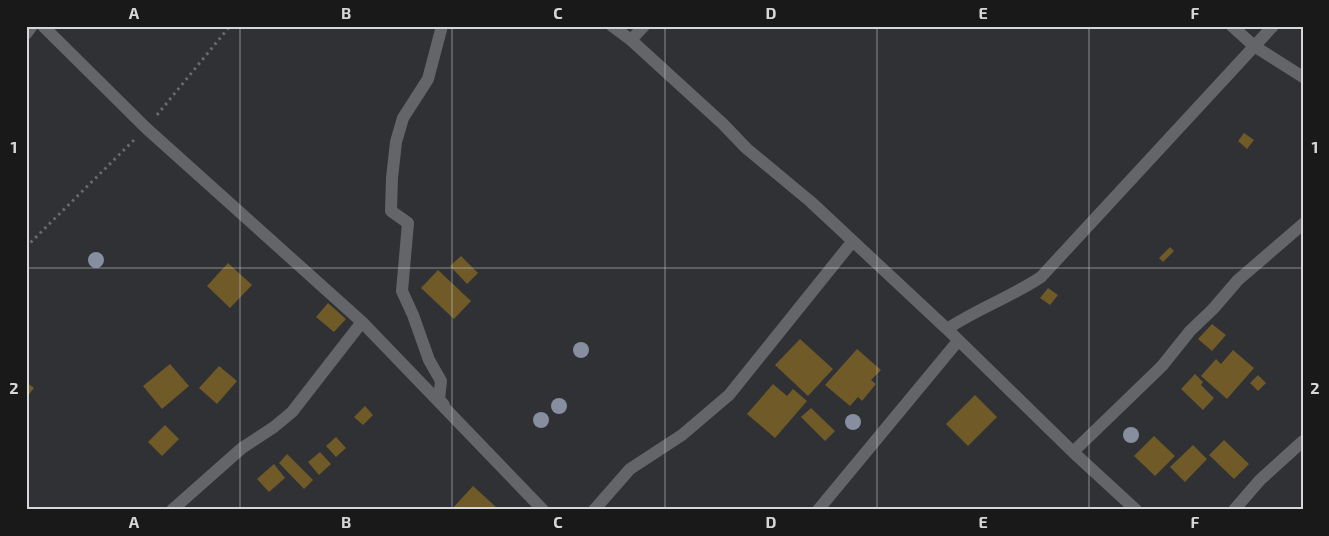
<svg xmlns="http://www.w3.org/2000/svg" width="1329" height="536" font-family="'Exo 2',sans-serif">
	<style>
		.building { fill: #6f5a28 }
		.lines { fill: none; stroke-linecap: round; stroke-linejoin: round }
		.path { stroke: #696a6d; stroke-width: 3; stroke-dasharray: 2.5 4; stroke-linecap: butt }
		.street { stroke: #646568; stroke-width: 12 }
		.tree { fill: #878e9f }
		.grid { fill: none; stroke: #d6d7d9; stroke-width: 1; stroke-opacity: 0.55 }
		.neatline { fill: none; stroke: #d6d7d9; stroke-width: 2 }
		.grid-label { font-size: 16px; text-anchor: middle; font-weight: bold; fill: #d6d7d9 }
	</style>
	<rect width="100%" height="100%" fill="#303134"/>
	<!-- building -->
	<path class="building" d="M1244 133 1254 140 1247 149 1238 141Z
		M1170 247 1174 251 1163 262 1159 258Z
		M461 256 478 273 467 284 450 266Z
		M228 263 252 285 230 308 207 286Z
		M438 270 471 301 454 319 421 288Z
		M1048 288 1058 295 1050 305 1040 298Z
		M328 303 346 319 334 332 316 317Z
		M1212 324 1226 335 1212 351 1198 339Z
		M800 339 833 369 808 396 775 365Z
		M857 349 881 370 871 380 876 384 862 401 858 397 850 406 825 385Z
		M1233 350 1254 368 1227 399 1201 376 1216 359 1221 364Z
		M170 364 189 386 162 409 143 386Z
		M219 366 237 381 217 404 199 388Z
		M1195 374 1203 382 1201 385 1214 398 1203 410 1181 389Z
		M1258 375 1266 383 1258 391 1250 383Z
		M26 382 34 388 26 398Z
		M773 384 787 396 793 389 807 401 775 438 747 414Z
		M975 395 997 417 968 446 946 424Z
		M365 406 373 415 363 425 354 417Z
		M811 408 835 431 825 441 801 417Z
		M165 425 179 439 162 456 148 442Z
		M1154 436 1175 456 1155 476 1134 456Z
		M336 437 346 448 336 457 326 446Z
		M1224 440 1249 464 1234 479 1209 455Z
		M1193 445 1207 459 1185 482 1170 467Z
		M320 452 331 464 319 475 308 462Z
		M287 454 313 480 304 489 279 463Z
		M274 464 285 478 269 492 257 479Z
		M473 486 496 507 493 510H451Z"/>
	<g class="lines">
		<!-- path -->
		<path class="path" d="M157 115 230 26
			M26 247 136 138"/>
		<!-- street -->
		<path class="street" d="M43 26 146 128 362 322 543 510
			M442 26 428 79 403 118 396 142 392 178 391 211 408 223 402 291 413 315 429 360 441 381 439 399 444 405
			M612 26 631 40 723 124 746 148 811 202 947 329 1073 452 1136 510
			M1232 26 1254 46 1303 77
			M26 34 32 26
			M631 40 644 26
			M947 329C977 309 1011 297 1041 277L1273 26
			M1073 452 1162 366 1190 331 1213 309 1238 280 1303 224
			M172 510 242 448 274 427 292 412 362 322
			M594 510 630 469 682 435 729 395 852 242
			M818 510 958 341
			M1234 510 1260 480 1303 441"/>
	</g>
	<!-- trees -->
	<g class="tree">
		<circle cx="96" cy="260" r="8"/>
		<circle cx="581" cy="350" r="8"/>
		<circle cx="559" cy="406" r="8"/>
		<circle cx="541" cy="420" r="8"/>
		<circle cx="853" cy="422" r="8"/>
		<circle cx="1131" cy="435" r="8"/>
	</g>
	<!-- grid -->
	<path class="grid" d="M240 26V510M452 26V510M665 26V510M877 26V510M1089 26V510M26 268H1303"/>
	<!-- border -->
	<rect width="1329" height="536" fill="none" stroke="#19191a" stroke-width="55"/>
	<rect x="28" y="28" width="1274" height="480" class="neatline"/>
	<g class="grid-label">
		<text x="134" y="19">A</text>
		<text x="346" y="19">B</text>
		<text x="558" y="19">C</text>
		<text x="771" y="19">D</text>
		<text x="983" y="19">E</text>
		<text x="1195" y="19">F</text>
		<text x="14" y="153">1</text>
		<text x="1315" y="153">1</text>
		<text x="14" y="394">2</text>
		<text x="1315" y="394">2</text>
		<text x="134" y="528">A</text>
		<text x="346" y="528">B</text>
		<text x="558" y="528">C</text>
		<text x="771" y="528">D</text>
		<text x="983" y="528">E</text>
		<text x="1195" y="528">F</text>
	</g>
</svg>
